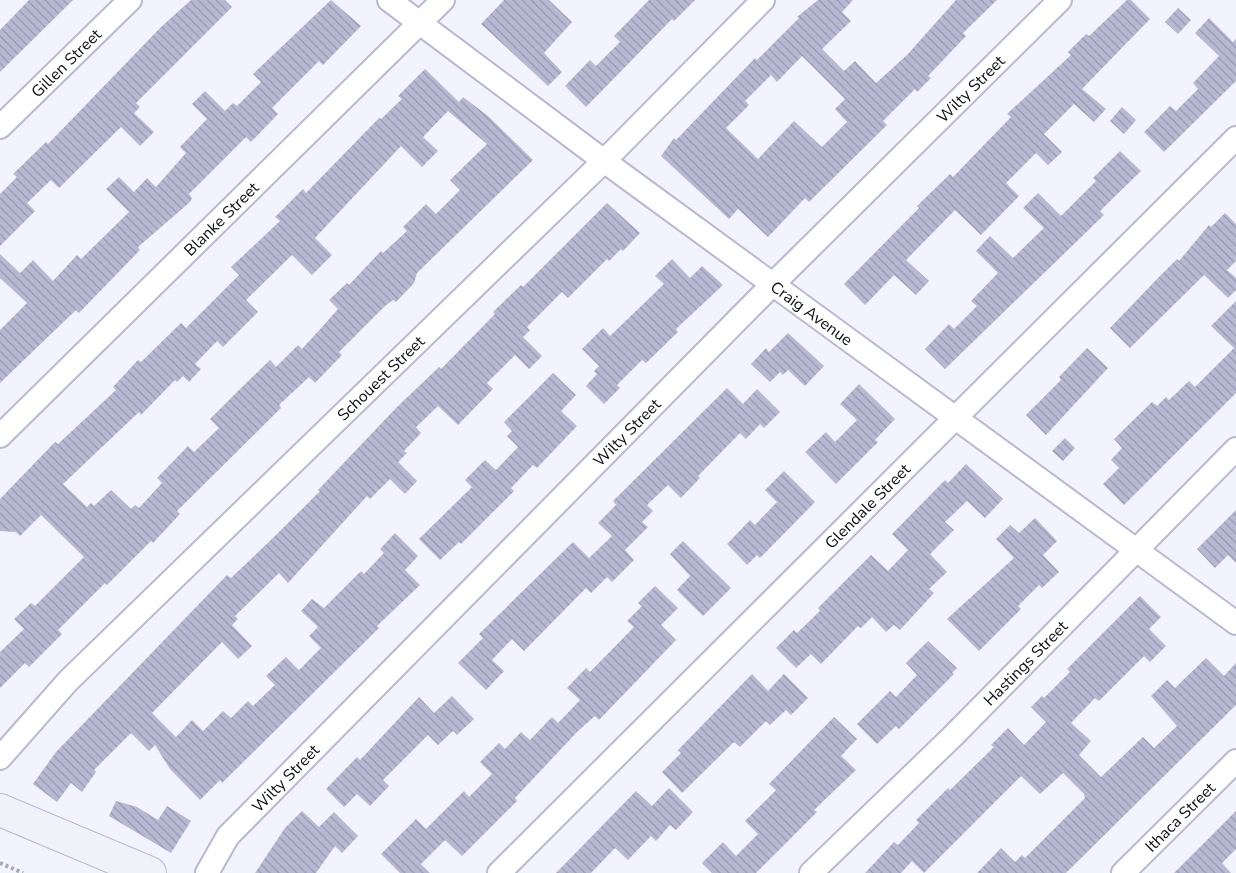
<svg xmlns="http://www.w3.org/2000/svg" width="1236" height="873" font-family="'Nunito Sans',sans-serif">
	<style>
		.building { fill: url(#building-back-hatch); fill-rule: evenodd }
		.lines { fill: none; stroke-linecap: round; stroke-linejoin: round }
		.minor-casing { stroke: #b7b9d3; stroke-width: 26 }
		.secondary-casing { stroke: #b7b9d3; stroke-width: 34 }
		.path { stroke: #a8a8b3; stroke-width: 4; stroke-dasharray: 3 3; stroke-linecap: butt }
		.minor { stroke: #fff; stroke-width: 22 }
		.secondary { stroke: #f1f2f9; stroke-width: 32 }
		.labels { text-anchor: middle; stroke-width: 5; stroke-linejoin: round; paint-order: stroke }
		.street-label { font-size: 16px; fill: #0b0b14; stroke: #f2f3fe }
	</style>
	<defs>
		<pattern id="building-back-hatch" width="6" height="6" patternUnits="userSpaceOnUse" patternTransform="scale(1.5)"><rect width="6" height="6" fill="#b7b9d3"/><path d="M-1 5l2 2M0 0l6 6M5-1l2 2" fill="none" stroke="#9c9eb4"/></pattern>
	</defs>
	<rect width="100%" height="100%" fill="#f2f3fe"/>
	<!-- building -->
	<path class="building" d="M29 0H73L0 72V30Z
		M191 0H225L232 7 136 103 140 107 134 113 154 132 140 146 121 127 59 188 51 180 27 203 35 211 0 246V194L17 177 13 174 46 142 48 144 161 27Z
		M331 0 361 26 323 65 319 61 272 108 278 114 251 142 246 137 189 194 192 198 190 202 138 247 140 250 79 313 76 310 0 383V330L27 303 0 278V254L20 273 33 260 53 281 77 255 81 259 129 212 106 189 119 177 134 192 147 178 156 187 186 153 180 147 207 119 192 104 205 91 225 111 233 103 237 106 261 82 253 74Z
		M504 0H549L572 22 544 53 562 72 548 86 481 24Z
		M649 0H695L674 21 672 19 586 107 565 86 590 60 596 66 620 42 614 36Z
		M818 0H853L842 12 851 21 822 49 844 71 855 61 876 83 907 55 956 0H997L963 33 966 36 928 76 931 78 917 92 915 89 883 121 887 125 809 202 805 198 768 237 738 209 729 219 661 156 674 138 676 140 755 58 757 60 799 18 797 17ZM802 56 845 99 835 109 847 122 822 147 794 121 758 159 726 128 749 105 745 101 771 75 777 82Z
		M1127 0H1131L1150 19 1082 89 1106 109 1094 122 1074 104 1044 134 1062 152 1048 165 1036 153 1006 183 1019 196 981 235 955 210 906 260 929 281 916 295 894 275 865 305 844 284 919 208 917 206 950 174 953 177 1011 117 1007 114 1071 55 1068 52 1086 34 1089 36Z
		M1178 8 1191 20 1178 34 1165 22Z
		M1209 18 1233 42 1236 39V81L1164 152 1144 132 1170 106 1176 111 1198 89 1193 83 1219 56 1195 33Z
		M425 69 459 102 463 97 488 116 533 160 417 273 414 283 396 302 393 300 385 306 339 352 342 355 315 383 309 377 279 405 281 408 177 511 180 514 153 543 151 541 107 585 105 583 58 630 62 634 29 667 25 663 0 688V652L24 629 14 619 31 603 35 606 84 557 41 515 20 536 16 532 0 531V499L55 442 58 444 116 390 113 387 138 360 141 362 181 323 186 328 239 275 231 267 280 221 275 217 303 189 306 193 379 118 381 119 402 99 398 96ZM448 111 487 144 450 180 460 190 436 214 426 204 403 227 407 231 383 253 381 251 349 285 347 283 329 300 338 309 323 326 302 349 298 345 276 367 270 360 239 390 210 419 219 428 194 452 188 446 157 478 162 483 139 508 135 505 131 509 111 490 94 506 91 503 87 507 63 484 139 412 141 415 175 380 177 382 183 376 189 382 201 369 195 364 217 341 223 347 258 312 246 300 292 255 312 275 332 255 315 238 401 146 422 167 438 151 423 137Z
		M1122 107 1136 120 1124 134 1110 121Z
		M1120 151 1141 171 1100 211 1104 215 945 369 925 349 949 324 954 329 977 306 971 301 998 273 976 251 990 236 1013 258 1044 228 1023 208 1038 193 1061 216 1096 181 1093 178Z
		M607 203 640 233 623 251 621 249 609 261 607 259 568 298 562 292 527 327 530 330 523 337 542 356 529 369 515 355 487 383 493 389 458 425 438 406 416 427 421 433 404 451 407 453 398 462 417 481 405 494 390 479 370 499 367 496 288 583 279 573 235 616 238 619 232 625 252 646 238 659 222 642 152 713 176 737 192 720 203 731 223 711 231 718 248 701 253 706 275 685 266 676 286 657 299 670 321 648 309 636 318 627 301 611 312 599 324 608 361 571 364 574 384 553 380 549 395 533 418 556 405 570 420 585 377 626 379 628 222 783 220 780 200 800 170 769 155 745 149 751 131 733 94 770 96 772 82 792 71 783 57 802 33 784 56 752 227 575 231 578 274 537 320 491 318 490 396 408 439 367 441 369 495 314 493 312 521 285 523 287Z
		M1225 213 1236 224V261L1227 270 1236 278V290L1228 298 1204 275 1130 348 1110 328 1158 278 1177 259 1179 261 1209 225 1211 227Z
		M672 259 690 278 702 266 723 285 676 329 678 332 646 363 642 360 617 385 620 388 604 404 586 386 597 374 594 371 599 366 582 349 603 328 610 336 664 284 655 276Z
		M1236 301V393L1124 505 1103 484 1119 468 1111 460 1122 448 1114 439 1152 402 1157 406 1166 397 1169 400 1189 381 1195 387 1234 348 1211 326Z
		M788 333 824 366 805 386 788 370 783 375 780 372 770 382 751 364 766 348 769 352Z
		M1087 348 1108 368 1046 435 1026 415 1061 380 1059 377Z
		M553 373 576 395 561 411 577 426 537 468 533 465 511 488 514 491 461 544 459 542 440 560 419 539 472 487 465 480 485 460 496 470 518 447 507 436 512 431 504 422Z
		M859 384 895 419 875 440 878 442 836 484 805 452 826 432 835 442 857 420 840 404Z
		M727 388 743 404 757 389 780 412 764 428 760 424 746 439 740 433 698 476 700 478 681 498 668 485 647 505 653 511 642 522 648 527 625 550 634 560 612 582 607 577 591 593 586 588 524 651 512 639 492 660 504 671 486 690 458 663 483 638 479 634 573 542 589 558 612 536 598 523 616 505 613 501Z
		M1065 438 1075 448 1063 461 1052 451Z
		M966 464 1003 499 985 518 967 501 945 522 954 530 930 554 947 572 929 589 934 593 900 630 894 625 886 632 872 617 861 628 858 626 821 664 811 654 796 668 776 648 794 630 797 633 820 611 818 608 871 555 888 571 908 550 892 534 945 480 948 483Z
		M784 471 815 502 760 558 757 555 747 565 727 544 750 520 755 525 777 502 765 490Z
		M1236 510V563L1228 555 1215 568 1197 549Z
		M1035 518 1057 541 1043 555 1059 572 1042 588 1039 585 1018 606 1021 609 979 651 947 619 1014 558 996 539 1010 525 1019 533Z
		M683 541 731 588 703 616 677 590 690 576 670 554Z
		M655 586 678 608 661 625 676 640 599 720 595 716 578 731 515 798 517 801 462 856 445 840 421 864 430 873H400L381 854 416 819 426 829 464 791 469 797 492 774 480 762 499 743 505 749 521 732 530 740 552 717 558 723 580 700 567 688 586 668 590 672 634 627 627 621 642 606 638 603Z
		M1140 596 1161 617 1149 629 1166 646 1150 662 1144 656 1099 701 1095 698 1071 723 1091 741 1079 755 1101 777 1143 737 1154 748 1177 726 1151 696 1167 680 1175 688 1206 658 1224 676 1236 663V705L1066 873H977L1001 848 1015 862 1022 855 1025 858 1085 798 1084 794 1063 773 1040 794 1021 776 924 873 912 861 901 873H865L894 842 898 845 919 823 916 820 948 788 950 790 994 747 991 745 1008 728 1024 745 1046 722 1031 707 1042 696 1044 698 1070 672 1067 669Z
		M928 641 957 668 952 673 954 674 899 729 896 726 877 744 857 724 890 691 896 697 917 675 906 663Z
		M752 674 768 691 784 674 808 698 791 715 786 710 770 725 766 721 740 747 734 742 682 793 662 772 681 753 678 750Z
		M452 696 474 719 457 735 453 731 438 745 428 735 383 780 389 786 370 806 357 794 344 807 326 789 357 757 360 760 419 697 434 713Z
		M834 717 857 739 841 756 856 770 814 810 817 812 756 873H712L702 863 723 842 736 856 758 834 745 821 776 790 769 784Z
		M669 788 693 812 676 830 670 825 656 841 651 836 628 860 615 848 591 873H556L636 791 652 806Z
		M116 801 137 807 158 820 167 806 191 821 171 853 109 816Z
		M302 811 319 827 334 812 358 836 342 853 335 846 316 873H255L285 828Z
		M1236 811V849L1222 863 1231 873H1174Z"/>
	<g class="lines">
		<!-- minor casing -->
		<g class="minor-casing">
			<g id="minor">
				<path id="s1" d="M389 0 604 161 1236 623"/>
				<path id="s2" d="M0 127 130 0"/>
				<path id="s3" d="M0 436 443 0"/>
				<path id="s4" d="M0 758 68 681 604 161 763 0"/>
				<path id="s5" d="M207 873 228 836 772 285 1060 0"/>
				<path id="s6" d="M499 873 1236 138"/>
				<path id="s7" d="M811 873 952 737 1236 449"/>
				<path id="s8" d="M1123 873 1236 761"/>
			</g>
		</g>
		<!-- secondary casing -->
		<g class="secondary-casing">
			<path id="secondary" d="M0 810 150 873"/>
		</g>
		<!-- path -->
		<path class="path" d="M0 863 23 873"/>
		<!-- minor -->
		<use href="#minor" class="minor"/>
		<!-- secondary -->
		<use href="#secondary" class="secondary"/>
	</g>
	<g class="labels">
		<!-- street labels -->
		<g class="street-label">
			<text dy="6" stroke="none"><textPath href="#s2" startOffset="92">Gillen Street</textPath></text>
			<text dy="6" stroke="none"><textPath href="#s5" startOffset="1096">Wilty Street</textPath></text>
			<text dy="6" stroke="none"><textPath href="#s3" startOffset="310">Blanke Street</textPath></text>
			<text dy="6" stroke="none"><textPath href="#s1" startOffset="526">Craig Avenue</textPath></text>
			<text dy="6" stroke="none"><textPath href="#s4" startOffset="538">Schouest Street</textPath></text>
			<text dy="6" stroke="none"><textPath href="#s5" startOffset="610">Wilty Street</textPath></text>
			<text dy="6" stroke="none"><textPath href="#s6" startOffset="520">Glendale Street</textPath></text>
			<text dy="6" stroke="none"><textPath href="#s7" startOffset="300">Hastings Street</textPath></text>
			<text dy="6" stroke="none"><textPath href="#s5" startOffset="124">Wilty Street</textPath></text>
			<text dy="6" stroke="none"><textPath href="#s8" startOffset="80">Ithaca Street</textPath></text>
		</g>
	</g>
</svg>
